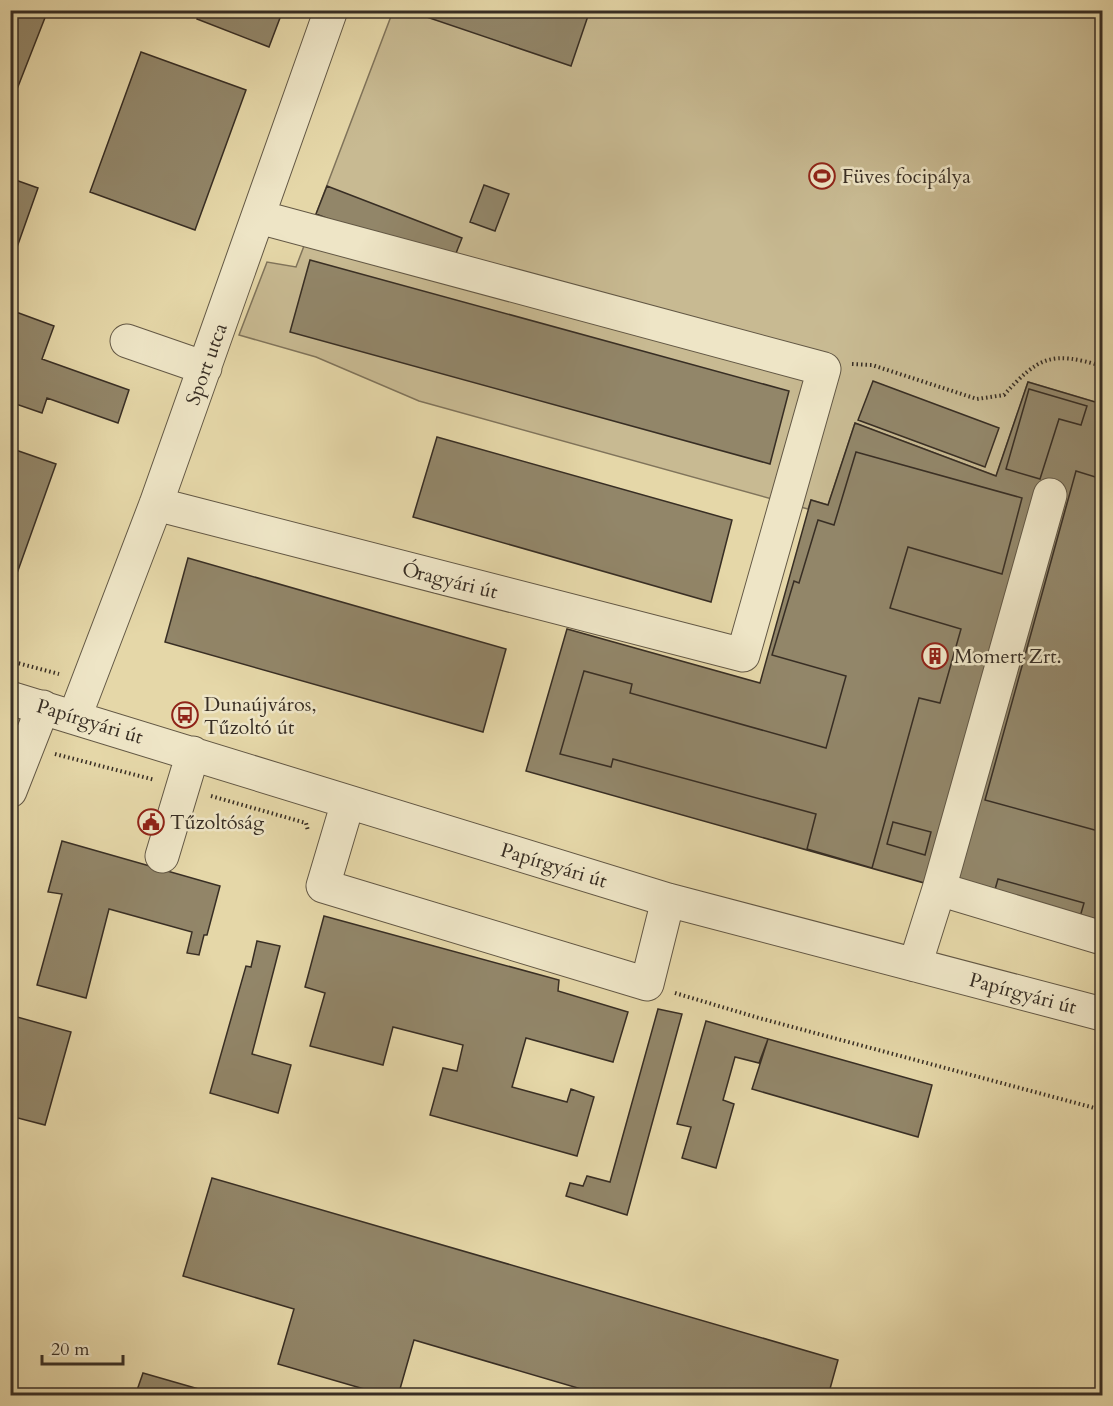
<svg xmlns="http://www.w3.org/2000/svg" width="1113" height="1406" font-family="Cardo,serif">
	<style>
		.green { fill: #c8ba92; stroke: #80745b; stroke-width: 1.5 }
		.building { fill: #928669; stroke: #382e24; stroke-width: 1.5 }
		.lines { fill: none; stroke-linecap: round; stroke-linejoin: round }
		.minor-casing { stroke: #635845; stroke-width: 35 }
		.path { stroke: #382e24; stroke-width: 4; stroke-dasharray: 1.5 3; stroke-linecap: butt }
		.minor { stroke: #eee5c6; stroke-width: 33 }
		.labels { text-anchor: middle; stroke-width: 5; stroke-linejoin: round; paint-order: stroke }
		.poi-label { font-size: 20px; fill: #382e24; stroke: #eee5c6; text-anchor: start }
		.street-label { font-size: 20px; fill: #382e24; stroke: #eee5c6 }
	</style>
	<rect width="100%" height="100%" fill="#e5d7a8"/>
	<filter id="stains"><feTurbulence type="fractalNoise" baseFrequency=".00333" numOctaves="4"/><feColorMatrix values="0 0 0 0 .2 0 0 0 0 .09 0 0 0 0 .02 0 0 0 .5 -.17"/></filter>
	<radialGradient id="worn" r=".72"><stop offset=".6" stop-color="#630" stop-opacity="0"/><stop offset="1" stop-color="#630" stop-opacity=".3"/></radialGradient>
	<!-- green -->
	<path class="green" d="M393 11H1102V404L1028 382 996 476 855 423 828 505 811 500 808 509 419 401 316 357 239 335 267 262 296 267Z"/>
	<!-- building -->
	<path class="building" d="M10 10H48L10 107Z
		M200 10H283L269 47 197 19Z
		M406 10H590L571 66Z
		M141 52 246 90 195 230 90 192Z
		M10 178 38 188 10 267Z
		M484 185 509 194 495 231 470 222Z
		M327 186 462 238 451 266 316 214Z
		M310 260 789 391 770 464 290 332Z
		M16 312 54 326 42 359 129 390 118 423 47 398 42 413 10 402V328Z
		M873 381 999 428 985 467 858 420Z
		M1028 382 1102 404V933L526 771 567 629 760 683 811 500 828 505 855 423 996 476Z
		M1029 389 1087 406 1081 425 1059 419 1040 479 1006 469Z
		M437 437 732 520 711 602 413 517Z
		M10 448 56 464 10 593Z
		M856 452 1022 498 1002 574 908 547 890 608 961 629 940 703 919 698 872 868 807 849 816 814 613 759 611 767 560 754 584 671 632 684 630 693 826 748 846 676 772 655 794 581 799 583 818 520 834 525Z
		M1076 471 1102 479V832L985 800Z
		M188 558 506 649 483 732 165 642Z
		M893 822 931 832 925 855 887 844Z
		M62 841 220 886 207 935H204L199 955 187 953 192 932 109 909 86 998 37 985 62 894 48 892Z
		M998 879 1084 903 1078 924 992 900Z
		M324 916 559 980 558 991 628 1012 613 1062 526 1038 512 1087 567 1102 571 1089 594 1097 577 1156 430 1115 443 1068 457 1071 463 1045 393 1027 383 1065 310 1046 325 993 305 987Z
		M257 941 280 946 252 1054 291 1065 278 1113 210 1093 246 966 251 967Z
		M658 1009 682 1014 627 1215 566 1196 570 1183 583 1186 587 1176 610 1182Z
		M10 1015 71 1032 45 1125 10 1116Z
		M706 1021 768 1039 759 1063 735 1057 723 1100 734 1104 716 1168 682 1158 691 1127 677 1124Z
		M768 1039 932 1085 918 1137 752 1089Z
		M212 1178 838 1360 828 1396H605L414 1340 398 1396H388L278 1364 294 1309 183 1276Z
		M143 1373 223 1396H135Z"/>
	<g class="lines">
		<!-- minor casing -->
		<g class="minor-casing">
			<path id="minor" d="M127 341 205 368
				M156 504 743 655 824 369 259 217
				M10 698 668 900 1102 1014
				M75 716 156 504 331 10
				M10 791 43 707
				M348 802 323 886 647 984 668 900
				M162 856 193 753
				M939 889 1050 495
				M915 965 939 889 1102 938"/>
		</g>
		<!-- path -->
		<path class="path" d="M852 364 872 365 977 399 1004 395C1039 356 1052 351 1102 366
			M10 661 59 674
			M55 754 155 780
			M211 796 306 823 308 831
			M675 993 759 1018 1102 1110"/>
		<!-- minor -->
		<use href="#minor" class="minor"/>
	</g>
	<!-- icons -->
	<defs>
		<g id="stadium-ring" transform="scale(1.35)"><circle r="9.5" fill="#eee5c6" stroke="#8f2418" stroke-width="1.5"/><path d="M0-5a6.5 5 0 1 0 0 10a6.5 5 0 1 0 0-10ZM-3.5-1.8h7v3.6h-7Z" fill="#8f2418"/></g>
		<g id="building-ring" transform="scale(1.35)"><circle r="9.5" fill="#eee5c6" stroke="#8f2418" stroke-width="1.5"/><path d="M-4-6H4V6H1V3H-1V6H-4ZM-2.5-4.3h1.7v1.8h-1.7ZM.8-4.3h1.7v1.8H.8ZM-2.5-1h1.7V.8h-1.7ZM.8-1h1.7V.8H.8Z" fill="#8f2418"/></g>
		<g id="bus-ring" transform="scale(1.35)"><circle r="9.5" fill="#eee5c6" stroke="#8f2418" stroke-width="1.5"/><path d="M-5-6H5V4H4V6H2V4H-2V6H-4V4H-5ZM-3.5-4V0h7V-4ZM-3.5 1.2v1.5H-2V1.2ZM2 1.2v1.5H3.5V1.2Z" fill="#8f2418"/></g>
		<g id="civic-ring" transform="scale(1.35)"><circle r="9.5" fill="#eee5c6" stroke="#8f2418" stroke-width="1.5"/><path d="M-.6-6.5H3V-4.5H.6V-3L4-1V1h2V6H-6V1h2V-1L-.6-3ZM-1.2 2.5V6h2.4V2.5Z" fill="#8f2418"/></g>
	</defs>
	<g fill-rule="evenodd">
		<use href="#stadium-ring" x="822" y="176"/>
		<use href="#building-ring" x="935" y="656"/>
		<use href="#bus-ring" x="185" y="715"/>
		<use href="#civic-ring" x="151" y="822"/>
	</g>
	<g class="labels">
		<!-- poi labels -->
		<g class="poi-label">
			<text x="842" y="183">Füves focipálya</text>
			<text x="954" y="663">Momert Zrt.</text>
			<text x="204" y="711">Dunaújváros,<tspan x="204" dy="23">Tűzoltó út</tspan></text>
			<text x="170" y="829">Tűzoltóság</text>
		</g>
		<!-- street labels -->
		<g class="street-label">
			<text transform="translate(206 364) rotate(-70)" y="7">Sport utca</text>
			<text transform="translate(450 580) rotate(14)" y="7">Óragyári út</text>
			<text transform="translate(90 721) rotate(17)" y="7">Papírgyári út</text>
			<text transform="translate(554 865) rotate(17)" y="7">Papírgyári út</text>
			<text transform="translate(1023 993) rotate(15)" y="7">Papírgyári út</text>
		</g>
	</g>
	<!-- margin -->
	<rect width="1113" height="1406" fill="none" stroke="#e5d7a8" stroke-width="36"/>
	<rect x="12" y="12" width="1089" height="1382" fill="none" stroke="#382e24" stroke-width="3"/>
	<rect x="18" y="18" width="1077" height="1370" fill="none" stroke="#382e24" stroke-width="1.5"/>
	<!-- scale -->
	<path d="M42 1355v9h81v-9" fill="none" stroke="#382e24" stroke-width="3"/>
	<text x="51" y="1355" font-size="18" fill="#382e24" stroke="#eee5c6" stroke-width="4.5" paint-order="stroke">20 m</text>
	<rect width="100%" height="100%" filter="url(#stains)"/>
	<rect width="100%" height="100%" fill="url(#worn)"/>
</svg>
